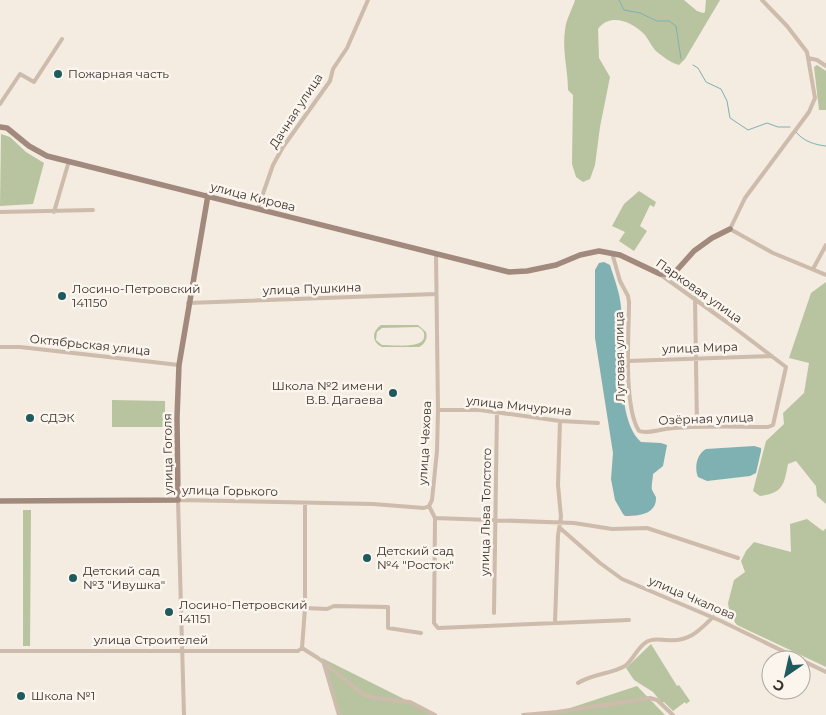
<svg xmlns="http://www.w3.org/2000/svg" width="826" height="715" font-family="Montserrat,sans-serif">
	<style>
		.green { fill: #b8c4a0; fill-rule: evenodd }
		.water { fill: #7fb0b2 }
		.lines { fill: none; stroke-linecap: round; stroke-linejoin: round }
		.stream { stroke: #7fb0b2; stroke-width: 1 }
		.street { stroke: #cdbbac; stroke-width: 4 }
		.secondary { stroke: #a18a7d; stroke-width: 5.5 }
		.poi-dot { fill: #1f5a5e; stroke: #fbf5ee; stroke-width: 2 }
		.labels { text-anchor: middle; stroke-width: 5; stroke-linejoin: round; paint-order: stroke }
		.poi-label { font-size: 12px; fill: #3b302b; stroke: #fbf5ee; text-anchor: start }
		.street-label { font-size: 12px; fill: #3b302b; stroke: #fbf5ee }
	</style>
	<rect width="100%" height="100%" fill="#f4ebe1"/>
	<!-- green -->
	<path class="green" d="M575 0H684L697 11 703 13 705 12 706 0H720L685 59 679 65C671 63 662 56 656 51 651 46 649 40 645 35 633 22 610 12 598 29L599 58 610 77 600 127 595 165 590 179 583 182 576 177 572 164 573 95 568 90C568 70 562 50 565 30 566 19 572 10 575 0Z
		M817 65 826 71V110H819L814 67Z
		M1 134 10 137 26 152 44 163 33 204 0 206Z
		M639 191 656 202 654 207 650 205 640 226 647 231 634 251 619 241 625 232 612 226 624 204Z
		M826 282V504L817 496 816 486 796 461 788 464C784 485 783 493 760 496L753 491 766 441 784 424 783 413 804 393 809 363 789 358 811 293Z
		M381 325H418L426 332C428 338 425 344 419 347H382C372 342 371 332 381 325ZM418 327C422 329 425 332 424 337 423 349 392 345 382 345L376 340 377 332 382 328Z
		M112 400 165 401V427H112Z
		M23 510H31L30 646H23Z
		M807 519 823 531 826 528V667L737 625 730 616 728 603 734 580 745 572 741 561 746 551 754 542 791 552 790 524Z
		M651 644 677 686 679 685 690 701 686 704 685 702 673 711 664 702 662 703 653 692 634 680 626 668Z
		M322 658 436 715H338Z
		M637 686 665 715H525L555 713Z"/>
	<!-- water -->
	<path class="water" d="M604 262 610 265C614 278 620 293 621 307 624 341 614 418 641 442L661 443 667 445 663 466 653 474C653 479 651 485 652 490 653 491 655 496 656 497 657 515 637 516 625 516L623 514 615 500 611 479 613 453 595 338V270L599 263Z
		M754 446 761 448V451L756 473 750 476 707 481 698 477C694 467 697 454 706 449Z"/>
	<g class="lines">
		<!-- stream -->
		<path class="stream" d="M619 0 624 10 640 13 657 21H669L676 26 681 59
			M693 65 698 68 706 82 721 89 727 101 730 118 748 130 767 123 778 127H790
			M796 132C803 141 815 145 826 146"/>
		<!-- street -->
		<path class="street" d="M762 0 787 26 807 52 815 98 809 112 745 198 730 229 773 253 826 275
			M808 58 817 60 826 66
			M0 104 20 74 34 82 62 39
			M258 208 273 165 283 147 330 81 333 69 347 48 368 0
			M0 212 93 210
			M54 212 69 161
			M612 253 620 281 628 296 629 302C629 333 623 406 639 431 647 434 657 430 666 429 700 425 734 427 768 427L773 425 786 367 728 323 661 275
			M813 269 826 245
			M695 298 697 427
			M188 303 436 294
			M0 347H20L179 365
			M628 361 772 356
			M438 410H480L560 421 598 423
			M429 506 435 518 434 623 438 628 629 620
			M429 506 432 500 437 451 438 410 436 254
			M435 518 574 523 612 529 647 528 738 558
			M560 528 600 563 622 579 721 621 826 672
			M305 608 327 609 334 606 388 607V628L421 633
			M494 613 497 412
			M555 623 558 535 561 517 558 485 560 421
			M302 648 318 658 363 694 374 698 410 702 435 715
			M302 648 305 608V503
			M0 651H298L302 648
			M324 664 339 715
			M578 683C592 674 611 674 625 666 634 659 637 647 648 641 655 638 661 640 667 640 689 642 699 631 713 617
			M184 715 178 500 373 504 424 508 429 506
			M523 715 557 712 650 698 657 700 673 715"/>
		<!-- secondary -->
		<path class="secondary" d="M0 127 7 128 29 146 47 156 509 272 527 271 556 265 580 255 599 251 620 255 660 274H668L677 270 694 251 712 238 730 229
			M0 501 178 500 177 418 179 365 208 195"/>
	</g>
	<!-- markers -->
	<g class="poi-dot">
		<circle cx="58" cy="74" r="5"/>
		<circle cx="62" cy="296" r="5"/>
		<circle cx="393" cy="393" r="5"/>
		<circle cx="30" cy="418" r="5"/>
		<circle cx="367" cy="558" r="5"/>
		<circle cx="73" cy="578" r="5"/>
		<circle cx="169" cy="612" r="5"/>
		<circle cx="21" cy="696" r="5"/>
	</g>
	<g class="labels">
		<!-- poi labels -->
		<g class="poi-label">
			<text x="68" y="78">Пожарная часть</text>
			<text x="72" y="293">Лосино-Петровский<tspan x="72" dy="14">141150</tspan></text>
			<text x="383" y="390" text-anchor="end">Школа №2 имени<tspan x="383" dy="14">В.В. Дагаева</tspan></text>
			<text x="40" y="422">СДЭК</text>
			<text x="377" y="555">Детский сад<tspan x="377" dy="14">№4 "Росток"</tspan></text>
			<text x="83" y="575">Детский сад<tspan x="83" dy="14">№3 "Ивушка"</tspan></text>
			<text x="179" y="609">Лосино-Петровский<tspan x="179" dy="14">141151</tspan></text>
			<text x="31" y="700">Школа №1</text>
		</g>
		<!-- street labels -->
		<g class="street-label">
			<text transform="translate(296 111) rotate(-57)" y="4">Дачная улица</text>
			<text transform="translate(253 197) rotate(14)" y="4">улица Кирова</text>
			<text transform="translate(312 289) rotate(-2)" y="4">улица Пушкина</text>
			<text transform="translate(699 291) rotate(35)" y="4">Парковая улица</text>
			<text transform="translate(90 345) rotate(6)" y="4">Октябрьская улица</text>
			<text transform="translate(700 348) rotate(-2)" y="4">улица Мира</text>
			<text transform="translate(620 357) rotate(-91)" y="4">Луговая улица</text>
			<text transform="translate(519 406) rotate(6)" y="4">улица Мичурина</text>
			<text transform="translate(706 419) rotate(-2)" y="4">Озёрная улица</text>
			<text transform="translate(425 443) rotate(-87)" y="4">улица Чехова</text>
			<text transform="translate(168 454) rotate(-91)" y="4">улица Гоголя</text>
			<text transform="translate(230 491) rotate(1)" y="4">улица Горького</text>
			<text transform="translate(486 512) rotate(-89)" y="4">улица Льва Толстого</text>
			<text transform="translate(692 598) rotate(23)" y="4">улица Чкалова</text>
			<text x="151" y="644">улица Строителей</text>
		</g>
	</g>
	<!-- north arrow -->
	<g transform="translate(786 675) rotate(214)"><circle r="24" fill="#fbf5ee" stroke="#aea6a0"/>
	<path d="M0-4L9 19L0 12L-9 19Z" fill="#1f5a5e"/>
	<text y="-8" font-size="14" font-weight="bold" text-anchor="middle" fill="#3b302b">С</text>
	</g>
</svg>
